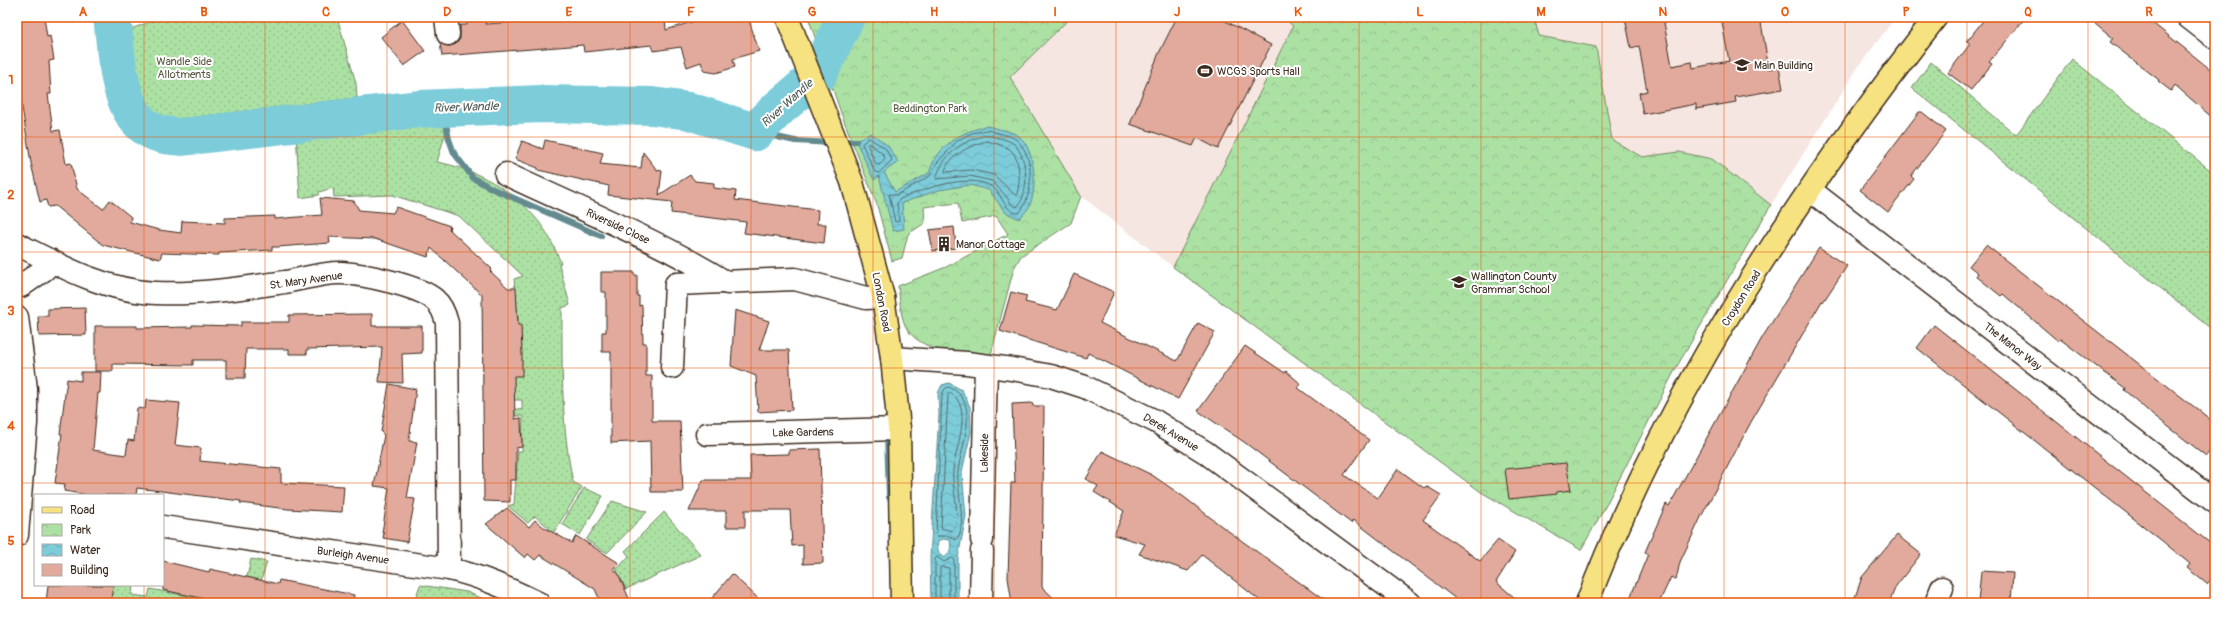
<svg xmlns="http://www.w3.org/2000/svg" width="2232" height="620" font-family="Pangolin,sans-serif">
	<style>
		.built { fill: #f6e6e1 }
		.park { fill: url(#park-crowns); stroke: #748661 }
		.garden { fill: url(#garden-dots); stroke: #748661 }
		.water { fill: url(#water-waves); stroke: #638b8f; fill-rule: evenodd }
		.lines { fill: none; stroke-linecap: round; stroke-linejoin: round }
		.shore { stroke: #556b69; stroke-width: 1 }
		.stream { stroke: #638b8f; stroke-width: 6 }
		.river { stroke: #7dccda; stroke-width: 38 }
		.building { fill: #e2aa9c; stroke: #3b2a1e }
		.street-casing { stroke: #3b2a1e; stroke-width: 25 }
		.primary-casing { stroke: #3b2a1e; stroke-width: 25 }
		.highway-casing { stroke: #3b2a1e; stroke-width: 25 }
		.street { stroke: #fff; stroke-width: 22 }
		.primary { stroke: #f6e281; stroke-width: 22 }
		.highway { stroke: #f6e281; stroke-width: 22 }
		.grid { fill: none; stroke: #e8590c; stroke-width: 1; stroke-opacity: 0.55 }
		.labels { text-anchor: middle; stroke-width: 4; stroke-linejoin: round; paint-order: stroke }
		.park-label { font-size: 11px; fill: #575840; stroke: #fff }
		.poi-label { font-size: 11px; fill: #3b2a1e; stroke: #fff; text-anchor: start }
		.street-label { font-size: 11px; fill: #3b2a1e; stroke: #fff }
		.water-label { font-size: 12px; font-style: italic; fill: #4f5b56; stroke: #fff }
		.neatline { fill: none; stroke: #e8590c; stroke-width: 1.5 }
		.grid-label { font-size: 13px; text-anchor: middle; font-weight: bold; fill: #e8590c }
	</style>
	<defs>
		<pattern id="park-crowns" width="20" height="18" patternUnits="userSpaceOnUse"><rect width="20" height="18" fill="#ace1a4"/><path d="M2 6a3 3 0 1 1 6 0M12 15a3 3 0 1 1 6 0" fill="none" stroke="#95c18d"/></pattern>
		<pattern id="garden-dots" width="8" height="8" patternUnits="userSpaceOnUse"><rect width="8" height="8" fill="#ace1a4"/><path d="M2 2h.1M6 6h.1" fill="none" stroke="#95c18d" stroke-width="1.8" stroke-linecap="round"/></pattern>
		<pattern id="water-waves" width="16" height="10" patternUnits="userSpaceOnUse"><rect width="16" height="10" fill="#7dccda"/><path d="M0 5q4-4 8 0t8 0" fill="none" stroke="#6dafbb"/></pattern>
	</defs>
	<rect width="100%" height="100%" fill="#fff"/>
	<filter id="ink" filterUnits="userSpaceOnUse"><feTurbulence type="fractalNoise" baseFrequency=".025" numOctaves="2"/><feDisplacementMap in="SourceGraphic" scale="8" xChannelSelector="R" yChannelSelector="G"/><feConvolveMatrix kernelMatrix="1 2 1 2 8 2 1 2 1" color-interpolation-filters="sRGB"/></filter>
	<g filter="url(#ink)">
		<!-- built -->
		<path class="built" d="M1072 17H1896L1861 63 1771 205 1676 368 1605 507 1581 550 1481 492 1173 267 1081 196 1010 77Z"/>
		<!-- park -->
		<path class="park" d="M808 17H1066L1068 20 1010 77 1081 196 1071 223 1021 256 1014 268 990 358C965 356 916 352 905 325 900 314 900 298 898 286L946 267 1008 234 996 216 962 223 958 203 924 207 925 223 908 234 902 258 892 261 877 205 841 113Z
			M1283 17H1534L1539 36 1596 47 1612 140 1642 157 1679 152 1712 159 1771 205 1676 368 1605 507 1581 550 1481 492 1173 267 1293 26Z"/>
		<!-- garden -->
		<path class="garden" d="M164 17H337L356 83 357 98 170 120C160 119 148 119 141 110 131 98 128 49 125 31Z
			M2072 59 2215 174V332L1912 88 1931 62 2016 135Z
			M449 121 437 162C476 169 514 190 539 222 549 234 555 249 561 263L559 264 570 305 562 308C562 366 561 426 573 482L582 487 552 535 548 530 549 528 535 516 528 523 508 506 514 504 518 451H522L523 416H515V409L522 410V400H509L508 374 521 348 514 279 523 276 459 216 392 195 334 197 333 188 319 192V195L300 198 296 133 361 126Z
			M584 488 603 496 580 535 562 524Z
			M612 501 647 512 607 553 586 540Z
			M664 512 701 555 626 589 616 570 629 556 625 551Z
			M251 559 267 562 261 581 247 577Z
			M71 585H133L132 595 148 597 150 589 211 600 210 603H80Z
			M420 585 467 592 493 603H431L422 600 420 603H414Z"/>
		<!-- water -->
		<path class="water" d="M988 126C996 129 1013 131 1020 137 1035 150 1038 189 1029 207 1027 211 1022 215 1019 219L1005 212 989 190 970 185 939 190 902 203 904 229 893 231 879 176 874 180 856 141 871 133 888 146 898 162 884 172 895 192 929 173C937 146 961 131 988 126Z
			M949 383 962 390 970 407 971 432 962 472 966 516 958 558V603H931L930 557 939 414 938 393 942 385ZM943 539 950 540C951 548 951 553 944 558 938 553 937 549 938 541Z"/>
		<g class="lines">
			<!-- shore -->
			<path class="shore" d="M988 130C996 133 1011 135 1017 140 1035 157 1034 195 1019 213 1004 213 1002 192 991 186 966 173 924 189 900 199L897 203 899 221 895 222 889 194 897 195 930 176 936 164 958 140 972 133Z
				M987 135C994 137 1008 139 1014 144 1028 157 1030 193 1017 207L1012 205 1006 196 992 181 970 176 936 179C942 155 963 140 987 135Z
				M869 138 885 148 892 160 879 173 875 172 862 144Z
				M987 141C994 143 1002 145 1008 148 1021 155 1021 185 1016 196L994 175 972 170 945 172C947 156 973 144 987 141Z
				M869 144 881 152 885 158 879 165 876 164 868 146Z
				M949 387C982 401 961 446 958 471 956 488 968 528 956 540L950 536H937L936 534 942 394 945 389Z
				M950 393C975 406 954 452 953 471 951 486 963 521 952 531L941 528 948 395Z
				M935 603V559L937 557 944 562 952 558 954 559V603
				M940 603V568L942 567 949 568V603"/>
			<!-- stream -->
			<path class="stream" d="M443 109 449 139 454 153 473 178 493 189 601 236
				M755 132 795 141 832 143
				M841 142 856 141
				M887 435 889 497"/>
			<!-- river -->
			<path class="river" d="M112 17C117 53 116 119 157 133 165 136 174 136 182 137L419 109 542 104 652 106 689 111 755 132 779 108 818 75 846 17"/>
		</g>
		<!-- building -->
		<path class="building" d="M17 17H44L47 37 50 36 54 60 49 61 51 94H48L53 131 60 130 66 164 71 163 77 189 103 209 110 200 131 217 130 222 159 230 181 233 182 221 225 223V218L275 216V219L322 215 320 198 354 201 359 210 393 213 396 207 450 226 449 229 492 269 490 271 508 288H516L518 325H521L522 355V376H514L515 419 521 418 522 447 516 448V480H510V502L484 501 482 295 431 248 428 257 375 239 329 237 330 243 277 247H272V250L219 253V255L162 253 160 259 103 245 55 206 48 207 46 200 40 202 31 163 17 77Z
			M466 17H485L486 24 546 20 545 17H665L666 30 707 17H748L759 51 733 59 735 67 716 73 704 71 701 62 687 67 681 47 653 51 652 45 584 52 583 45 442 56 440 43 449 46 456 44 460 39V25H467Z
			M1177 17H1218L1271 45 1218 149 1197 138 1193 146 1130 124 1159 53Z
			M1625 17H1663L1672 66 1692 62 1693 68 1729 61 1721 17H1760L1769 69 1779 67 1783 89 1735 97 1736 102 1696 109V104L1643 114 1639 93 1647 91 1639 46 1631 48Z
			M1986 17H2026L1989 62 1992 64 1971 90 1948 73 1970 44 1967 41Z
			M2088 17H2145L2179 44 2215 73V120L2175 85 2171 91 2158 81 2159 80 2110 42 2113 38Z
			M402 20 425 51 404 66 381 37Z
			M1919 112H1922L1946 131 1911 176 1914 179 1888 212 1860 190Z
			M545 140 603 153 600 164 641 168 643 152 657 170 662 171 659 195 690 175 695 181 714 183V188L736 191 735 200 818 210 817 224H826L824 243 744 233 746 222 671 213 672 202 608 195 609 186 538 170V168L515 159 522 141 543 149Z
			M954 227 956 248 933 251 929 230Z
			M1986 245 2215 423V444L2206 456 2147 410 2124 390 2125 388 2060 339 2058 341 2003 294 2001 296 1976 276 1978 273 1969 266Z
			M1819 248 1847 266 1823 302 1822 301 1751 422 1702 515 1680 562 1676 580 1671 577 1659 603H1628L1648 554 1645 552 1666 504 1669 506 1762 338Z
			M601 272H634V275H637V296H639V306L642 305 643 343H646V376H652V421H680L683 492H651L650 441 611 443V352H602V332H606V292H601Z
			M1074 274 1114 292 1100 323 1177 361 1198 323 1215 332 1178 399 1088 353 1086 358 1000 331 1011 292 1027 296 1025 302 1057 310Z
			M85 308 86 335 39 336 38 316H48V309Z
			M735 310 769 321 759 350H789L792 410 758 412 756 376 731 366Z
			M372 314V326H422V353L402 354 403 383 379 382 382 347 307 349V354H289V349H246L245 378H226V360H193V365L113 364V371H95V326H137V328L192 327V325L241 326V322H289V315Z
			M1934 325 2215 547V575L2207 584 2187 568 2190 564 2161 540 1917 348Z
			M1245 346 1285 373 1286 371 1301 384 1298 388 1369 440 1344 475 1378 498 1398 469 1424 488 1426 486 1441 495 1423 520 1480 561 1498 540 1515 552 1496 582 1521 603H1461L1353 520 1351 523 1244 442 1198 411Z
			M81 372H101L100 393H98L93 450 126 455 128 440 134 441 137 408 145 409 146 400 180 403 175 445 201 448 200 461 281 469V483L344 486 342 512 288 509 240 503 241 501 137 488 136 495H88L64 491 65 484 55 483 62 434H60L67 379 81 381Z
			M389 384 416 389 409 441 417 442 407 498 415 499 407 542 383 538 384 533H382L389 488 374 486 384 435 381 432Z
			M1032 403 1033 406H1044L1042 587 1059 603H1012L1008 578 1011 483H1015L1012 404Z
			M820 449 823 563 803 564V545L792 546 790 510H745V527H726V511H689L703 480H751L750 455 789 454V450Z
			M1102 451 1152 475 1184 497 1220 525 1328 603H1263L1202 555 1188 571 1139 554 1145 544 1114 535 1124 511 1094 492 1098 486 1086 479Z
			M1566 463 1571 490 1556 492 1557 494 1509 499 1505 469Z
			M507 508 529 527 535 520 545 528 572 543 576 536 619 563 613 569 618 573 631 603H601L595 589 540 555 535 560 528 554 525 558 486 524Z
			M1897 535 1921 554 1896 586 1889 603H1853L1862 577Z
			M163 561 209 572 210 569 278 584 279 580 354 595 353 603H224L163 590Z
			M1981 571 2013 573 2011 603H1978Z
			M732 574 763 603H708Z
			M48 585H113L112 603H46Z"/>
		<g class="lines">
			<!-- street casing -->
			<g class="street-casing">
				<path id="street" d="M446 17 448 34
					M2188 17 2215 38
					M506 174C580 209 658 240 727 283
					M1810 190 2215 502
					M17 244C60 266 106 291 156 293 199 295 243 288 285 282 303 279 324 272 342 273 363 274 420 286 435 300 442 306 445 315 447 323L449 569
					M17 286H21L45 269 50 260
					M17 317 26 389V423L17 535
					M892 358 967 363 1012 369 1051 376 1085 387 1155 421 1205 452 1410 603
					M672 367 676 284 795 279 866 298 883 297
					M707 434 899 429
					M163 527 449 569C481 576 509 589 538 603
					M982 540 986 366
					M981 603 982 551
					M1936 603 1942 588"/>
			</g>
			<!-- primary casing -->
			<g class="primary-casing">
				<path id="primary" d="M787 17 852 182 883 297 892 358 899 429 902 603"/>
			</g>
			<!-- highway casing -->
			<g class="highway-casing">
				<path id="highway" d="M1587 603C1668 390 1797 196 1936 17"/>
			</g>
			<!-- street -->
			<use href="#street" class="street"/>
			<!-- primary -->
			<use href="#primary" class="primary"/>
			<!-- highway -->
			<use href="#highway" class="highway"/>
		</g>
	</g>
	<!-- grid -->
	<path class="grid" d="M144 17V495M265 17V603M387 17V603M508 17V603M630 17V603M751 17V603M873 17V603M994 17V603M1116 17V603M1238 17V603M1359 17V603M1481 17V603M1602 17V603M1724 17V603M1845 17V603M1967 17V603M2088 17V603M17 137H2215M17 252H2215M17 368H2215M17 483H2215M144 585V603"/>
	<!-- icons -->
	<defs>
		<g id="school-bare" transform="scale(1.2)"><path d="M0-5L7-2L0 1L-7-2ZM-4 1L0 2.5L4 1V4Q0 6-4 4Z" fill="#3b2a1e" stroke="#fff" stroke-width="2.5" paint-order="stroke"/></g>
		<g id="stadium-bare" transform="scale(1.2)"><path d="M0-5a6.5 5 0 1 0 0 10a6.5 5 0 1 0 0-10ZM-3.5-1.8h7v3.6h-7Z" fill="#3b2a1e" stroke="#fff" stroke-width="2.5" paint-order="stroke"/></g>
		<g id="building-bare" transform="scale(1.2)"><path d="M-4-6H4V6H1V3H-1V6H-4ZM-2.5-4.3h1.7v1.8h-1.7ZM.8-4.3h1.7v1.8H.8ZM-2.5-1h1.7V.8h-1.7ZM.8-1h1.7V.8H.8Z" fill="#3b2a1e" stroke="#fff" stroke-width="2.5" paint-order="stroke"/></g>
	</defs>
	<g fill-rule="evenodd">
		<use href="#school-bare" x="1742" y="65"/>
		<use href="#stadium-bare" x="1205" y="71"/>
		<use href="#building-bare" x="944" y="244"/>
		<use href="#school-bare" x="1459" y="282"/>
	</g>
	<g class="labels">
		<!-- park labels -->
		<g class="park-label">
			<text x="184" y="65">Wandle Side<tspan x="184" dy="13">Allotments</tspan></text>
			<text x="930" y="112">Beddington Park</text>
		</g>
		<!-- poi labels -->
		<g class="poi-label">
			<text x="1754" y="69">Main Building</text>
			<text x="1217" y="75">WCGS Sports Hall</text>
			<text x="956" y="248">Manor Cottage</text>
			<text x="1471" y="280">Wallington County<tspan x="1471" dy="13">Grammar School</tspan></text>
		</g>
		<!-- street labels -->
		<g class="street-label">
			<text transform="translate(618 226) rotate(25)" y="4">Riverside Close</text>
			<text transform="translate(306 280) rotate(-8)" y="4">St. Mary Avenue</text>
			<text transform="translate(1741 298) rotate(-58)" y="4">Croydon Road</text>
			<text transform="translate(882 302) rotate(79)" y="4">London Road</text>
			<text transform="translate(2013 346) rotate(38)" y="4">The Manor Way</text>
			<text transform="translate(803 432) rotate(-1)" y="4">Lake Gardens</text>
			<text transform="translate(1171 432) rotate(31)" y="4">Derek Avenue</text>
			<text transform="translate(984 453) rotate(-89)" y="4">Lakeside</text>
			<text transform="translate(353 555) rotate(8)" y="4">Burleigh Avenue</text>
		</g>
		<!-- water labels -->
		<g class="water-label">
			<text transform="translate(787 103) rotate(-42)" y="4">River Wandle</text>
			<text transform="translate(466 107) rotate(-2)" y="4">River Wandle</text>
		</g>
	</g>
	<!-- margin -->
	<rect width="2232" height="620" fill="none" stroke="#fff" stroke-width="44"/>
	<!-- legend -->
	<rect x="34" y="494" width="130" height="92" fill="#ffffff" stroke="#b1aaa5"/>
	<rect x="42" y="507" width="20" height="6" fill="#f6e281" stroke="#b1aaa5"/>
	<text x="70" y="514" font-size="12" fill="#3b2a1e">Road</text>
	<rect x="42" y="524" width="20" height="12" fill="url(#park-crowns)" stroke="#b1aaa5"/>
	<text x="70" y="534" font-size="12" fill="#3b2a1e">Park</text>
	<rect x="42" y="544" width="20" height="12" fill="url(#water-waves)" stroke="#b1aaa5"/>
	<text x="70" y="554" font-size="12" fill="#3b2a1e">Water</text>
	<rect x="42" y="564" width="20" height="12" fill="#e2aa9c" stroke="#b1aaa5"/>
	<text x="70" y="574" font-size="12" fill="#3b2a1e">Building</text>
	<rect x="22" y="22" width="2188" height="576" class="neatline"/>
	<g class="grid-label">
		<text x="83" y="16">A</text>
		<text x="204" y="16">B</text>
		<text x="326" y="16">C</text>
		<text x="447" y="16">D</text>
		<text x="569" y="16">E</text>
		<text x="691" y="16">F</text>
		<text x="812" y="16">G</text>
		<text x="934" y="16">H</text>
		<text x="1055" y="16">I</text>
		<text x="1177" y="16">J</text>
		<text x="1298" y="16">K</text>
		<text x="1420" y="16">L</text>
		<text x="1541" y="16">M</text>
		<text x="1663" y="16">N</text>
		<text x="1785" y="16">O</text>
		<text x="1906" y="16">P</text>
		<text x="2028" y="16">Q</text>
		<text x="2149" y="16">R</text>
		<text x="11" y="84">1</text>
		<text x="11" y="199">2</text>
		<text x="11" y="315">3</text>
		<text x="11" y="430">4</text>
		<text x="11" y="545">5</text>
	</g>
</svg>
